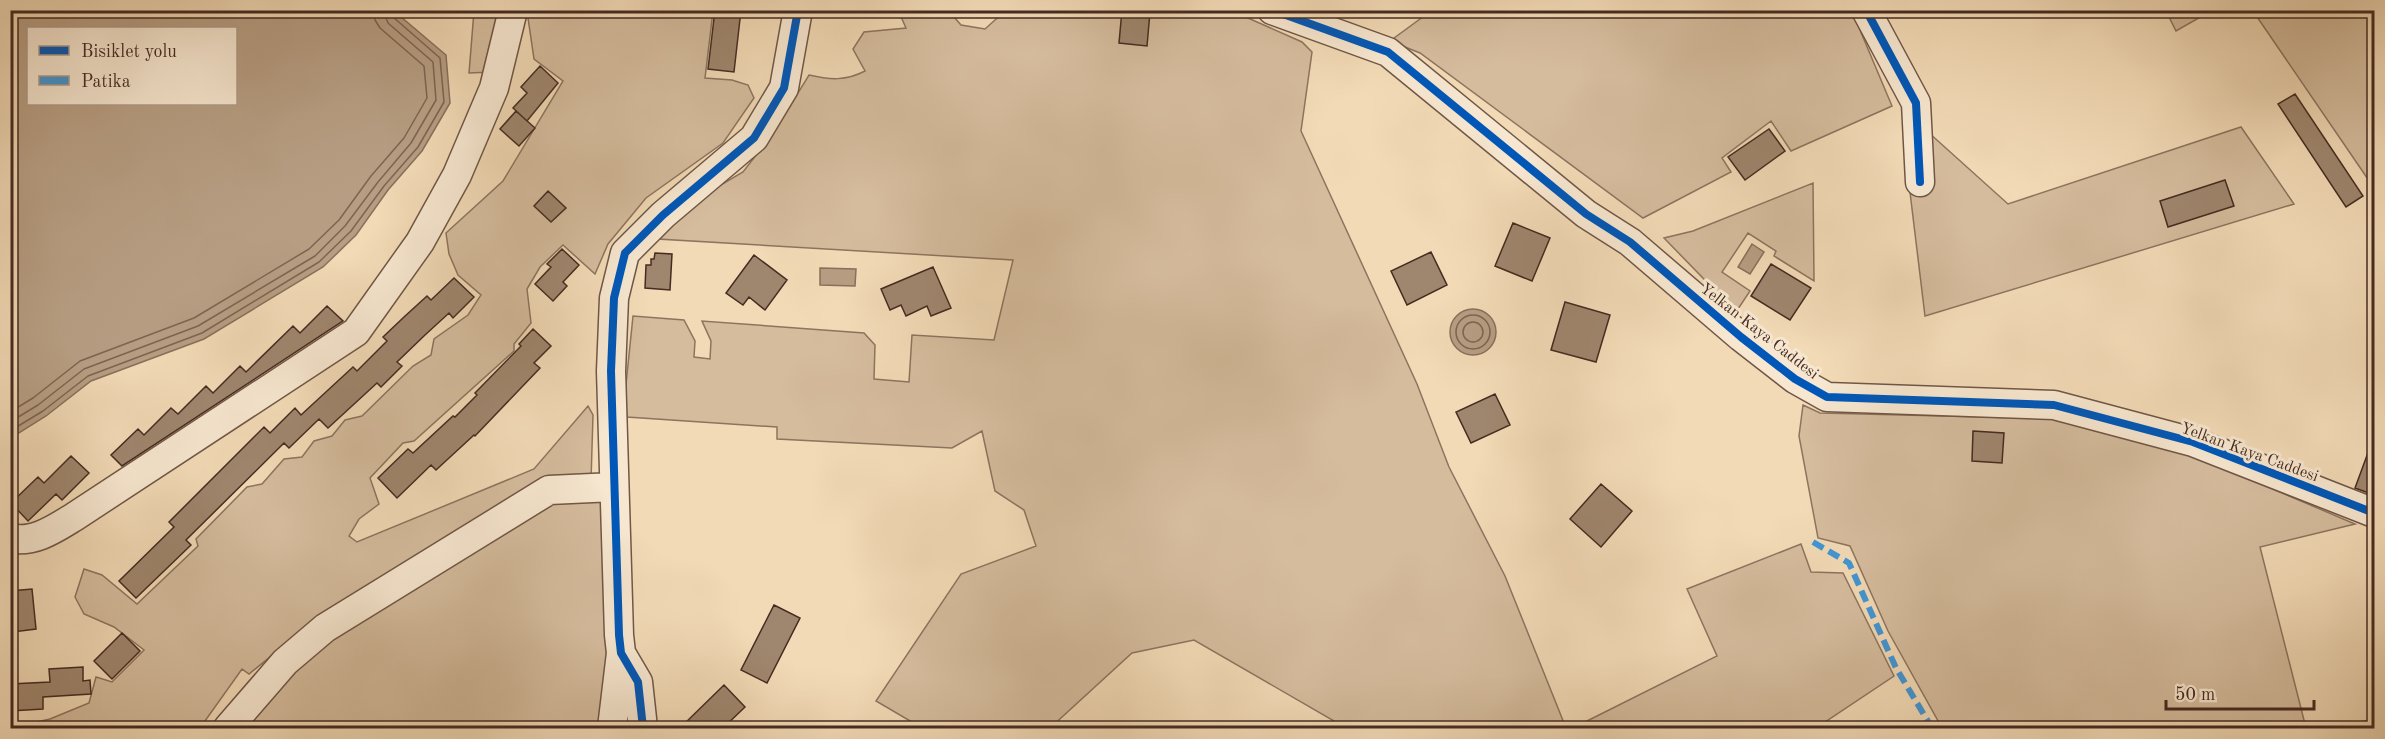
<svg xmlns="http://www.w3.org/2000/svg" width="2385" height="739" font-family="'Old Standard TT',serif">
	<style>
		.green { fill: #d5bc9d; stroke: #8d745f; stroke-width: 1.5 }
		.water { fill: #b79e83; stroke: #89705c; stroke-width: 1.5; fill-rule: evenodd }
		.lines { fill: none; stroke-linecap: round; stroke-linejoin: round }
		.shore { stroke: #7e6452; stroke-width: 1.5 }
		.building { fill: #9f866e; stroke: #452b21; stroke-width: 1.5 }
		.minor-casing { stroke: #705746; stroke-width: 31 }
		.minor { stroke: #f7e7d0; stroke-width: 28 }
		.quiet { stroke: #4096d5; stroke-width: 6; stroke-dasharray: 12 6; stroke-linecap: butt }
		.cycleway-casing { stroke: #f7e7d0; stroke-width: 11 }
		.cycleway { stroke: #0057b8; stroke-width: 8 }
		.labels { text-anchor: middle; stroke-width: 6; stroke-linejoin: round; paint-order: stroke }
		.street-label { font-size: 16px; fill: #452b21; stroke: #f7e7d0 }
	</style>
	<rect width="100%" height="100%" fill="#f2dab6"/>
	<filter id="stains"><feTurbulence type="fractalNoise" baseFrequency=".00333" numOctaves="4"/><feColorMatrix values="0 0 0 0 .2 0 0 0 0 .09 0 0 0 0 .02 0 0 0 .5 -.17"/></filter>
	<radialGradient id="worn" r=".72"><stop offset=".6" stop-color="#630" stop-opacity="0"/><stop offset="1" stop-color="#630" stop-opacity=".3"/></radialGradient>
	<!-- green -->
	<path class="green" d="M898 10 949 11 961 25 985 29 1005 11 1230 10 1302 42 1312 52 1301 131 1417 384 1449 467 1505 576 1566 728H1346L1194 640 1132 653 1050 728H922L876 701 961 574 1036 546 1024 510 995 491 982 431 952 448 777 439V427L627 417 625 394 633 316 684 320 695 341 694 357 710 359 711 341 702 321 864 333 875 345 874 379 909 382 912 335 994 340 1013 260 658 239 697 199 743 172 774 132 809 75C830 80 846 81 865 71L853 49 864 32 906 28Z
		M474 11H506L493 72 469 73Z
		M527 11H713L705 78 732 80 748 85 754 98 723 143 646 198 608 244 595 274 563 245 540 267 527 289 531 323 514 344V351L414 441 403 443 370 478 379 504 359 519 349 536 357 542 534 469 588 406 593 415 591 481 313 622 249 674 242 669 200 728H11L10 719 14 727 50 719 89 703 96 677 112 682 144 650 114 627 84 614 75 597 84 569 102 575 137 604 198 546 196 539 247 487 262 484 284 459 302 457 314 441 332 436 345 420 362 416 413 366 431 355 434 339 468 315 481 295 458 275 449 254 446 233 503 181 563 81 534 59Z
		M1431 11H1852L1892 106 1791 151 1771 121 1722 158 1731 172 1643 218 1420 53 1390 41Z
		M2166 11H2211L2176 31Z
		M2253 11H2374V188Z
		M1908 114 2008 204 2241 127 2294 204 1925 316 1905 151Z
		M1813 183 1814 281 1774 256 1776 251 1748 233 1722 272 1750 291 1736 312 1664 238 1693 231Z
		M1803 405 1820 413 2068 419 2186 452 2355 524 2260 547 2306 728H1942L1888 631 1850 546 1818 538 1799 436Z
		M601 497 607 658 601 728H245L282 676 361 616 550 501Z
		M1801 544 1811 572 1843 573 1894 676 1816 728H1573L1717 656 1687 589Z
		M2374 719V728H2332Z"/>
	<!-- water -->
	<path class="water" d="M11 10 394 11 446 55 450 103 422 151 388 190 356 235 323 267 204 339 91 381 46 416 11 438ZM28 28H236V104H28Z
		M1752 244 1764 252 1750 274 1738 267Z
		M820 268 856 269 855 286 820 285Z
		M1450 332a23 23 0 1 1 46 0a23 23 0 1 1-46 0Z"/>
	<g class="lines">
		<!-- shore -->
		<path class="shore" d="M1456 332a17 17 0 1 1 34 0a17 17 0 1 1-34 0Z
			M1463 332a10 10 0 1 1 20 0a10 10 0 1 1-20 0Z
			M10 412 33 398 80 361 194 318 309 249 339 220 371 176 404 138 427 98 424 66 380 28 375 20 374 10
			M10 422 38 405 84 369 198 326 315 256 345 226 378 182 411 143 436 100 433 62 388 23 383 10
			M10 431 43 411 88 376 202 333 319 262 351 231 384 186 418 147 444 102 440 58 393 17 391 10"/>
	</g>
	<!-- building -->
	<path class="building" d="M715 10H741L734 72 708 69Z
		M1122 10 1150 12 1147 46 1119 43Z
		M540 66 558 83 527 121 513 108 527 93 521 87Z
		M2295 94 2363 196 2346 207 2278 104Z
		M516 111 535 128 519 146 500 129Z
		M1769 129 1785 151 1745 180 1728 157Z
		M2225 180 2234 206 2168 227 2160 201Z
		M548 191 566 208 551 222 534 206Z
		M1513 223 1550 238 1532 281 1495 266Z
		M562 249 579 265 563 282 567 286 553 301 535 284 551 267 547 264Z
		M1431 252 1447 285 1407 305 1391 271Z
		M655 253 672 254 670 290 645 288 646 265H651V259H654Z
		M754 255 787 280 765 310 749 297 743 305 726 293Z
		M1771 264 1811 288 1790 320 1751 296Z
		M933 267 951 308 931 316 927 306 906 316 901 305 890 310 881 289Z
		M454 278 474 297 453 318 449 313 425 335 397 362 402 366 381 387 377 383 328 428 319 419 289 448 284 443 186 540 191 545 136 598 119 581 174 527 169 522 264 427 270 433 295 408 301 415 353 367 357 371 387 341 383 337 404 317 427 296 431 300Z
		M1565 302 1610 315 1596 362 1551 350Z
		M327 306 343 321 122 466 111 455 138 429 144 435 171 408 178 414 206 386 213 393 240 366 246 372 293 326 300 333Z
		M533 329 551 346 534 363 540 368 475 436 474 435 436 470 431 465 397 498 378 478 408 449 413 453 453 416 455 417 477 395 475 393 521 346 519 344Z
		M1495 394 1510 425 1471 443 1456 412Z
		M1973 431 2004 433 2002 463 1972 461Z
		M2373 439 2374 440V495L2355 488Z
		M71 456 89 473 62 500 56 494 28 521 11 503 38 477 44 483Z
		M1601 484 1632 511 1601 547 1570 519Z
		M32 589 36 629 13 632 10 591Z
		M774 605 800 618 767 683 741 670Z
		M122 633 140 651 112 679 94 661Z
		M83 667V681L90 680 91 694 43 697V709L10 711V684L50 682 49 669Z
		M724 685 745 707 722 729H679Z"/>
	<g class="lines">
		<!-- minor casing -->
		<g class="minor-casing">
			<path id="minor" d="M1272 10 1388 52 1586 214 1630 242 1741 337 1795 379 1827 397 2054 405 2193 442 2374 513
				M1866 10 1916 103 1920 182
				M10 538C33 544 56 528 74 517L356 332 420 242 457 175 494 88 513 10
				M228 728 285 662 325 628 549 490 614 487
				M612 728 621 653
				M643 728 638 682 621 653 619 635 611 371 614 298 625 253 663 215 754 138 784 88 798 10"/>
		</g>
		<!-- minor -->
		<use href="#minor" class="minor"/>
		<!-- quiet -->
		<path class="quiet" d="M1813 542 1849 563 1896 668 1932 728"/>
		<!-- cycleway casing -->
		<g class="cycleway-casing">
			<path id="cycleway" d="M1272 10 1388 52 1586 214 1630 242 1741 337 1795 379 1827 397 2054 405 2193 442 2374 513
				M1866 10 1916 103 1920 182
				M643 728 638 682 621 653 619 635 611 371 614 298 625 253 663 215 754 138 784 88 798 10"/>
		</g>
		<!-- cycleway -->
		<use href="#cycleway" class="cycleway"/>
	</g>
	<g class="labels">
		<!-- street labels -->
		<g class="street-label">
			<text transform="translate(1760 330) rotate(38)" y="6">Yelkan Kaya Caddesi</text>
			<text transform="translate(2250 451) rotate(20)" y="6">Yelkan Kaya Caddesi</text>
		</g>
	</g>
	<!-- margin -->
	<rect width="2385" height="739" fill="none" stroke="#f2dab6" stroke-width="36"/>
	<rect x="12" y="12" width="2361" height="715" fill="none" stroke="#452b21" stroke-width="3"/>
	<rect x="18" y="18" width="2349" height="703" fill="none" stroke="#452b21" stroke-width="1.5"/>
	<!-- legend -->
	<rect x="27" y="27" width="210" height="78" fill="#f7e7d0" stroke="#b09c8a" stroke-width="1.5"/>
	<rect x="39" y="46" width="30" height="9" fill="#0057b8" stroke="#b09c8a" stroke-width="1.5"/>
	<text x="81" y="57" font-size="18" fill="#452b21">Bisiklet yolu</text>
	<rect x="39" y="76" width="30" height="9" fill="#4096d5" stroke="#b09c8a" stroke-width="1.5"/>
	<text x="81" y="87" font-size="18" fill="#452b21">Patika</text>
	<!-- scale -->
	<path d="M2166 700v9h148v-9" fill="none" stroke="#452b21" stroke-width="3"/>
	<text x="2175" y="700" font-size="18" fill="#452b21" stroke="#f7e7d0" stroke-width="4.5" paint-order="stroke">50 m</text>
	<rect width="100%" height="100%" filter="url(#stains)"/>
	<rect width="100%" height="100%" fill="url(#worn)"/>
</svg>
